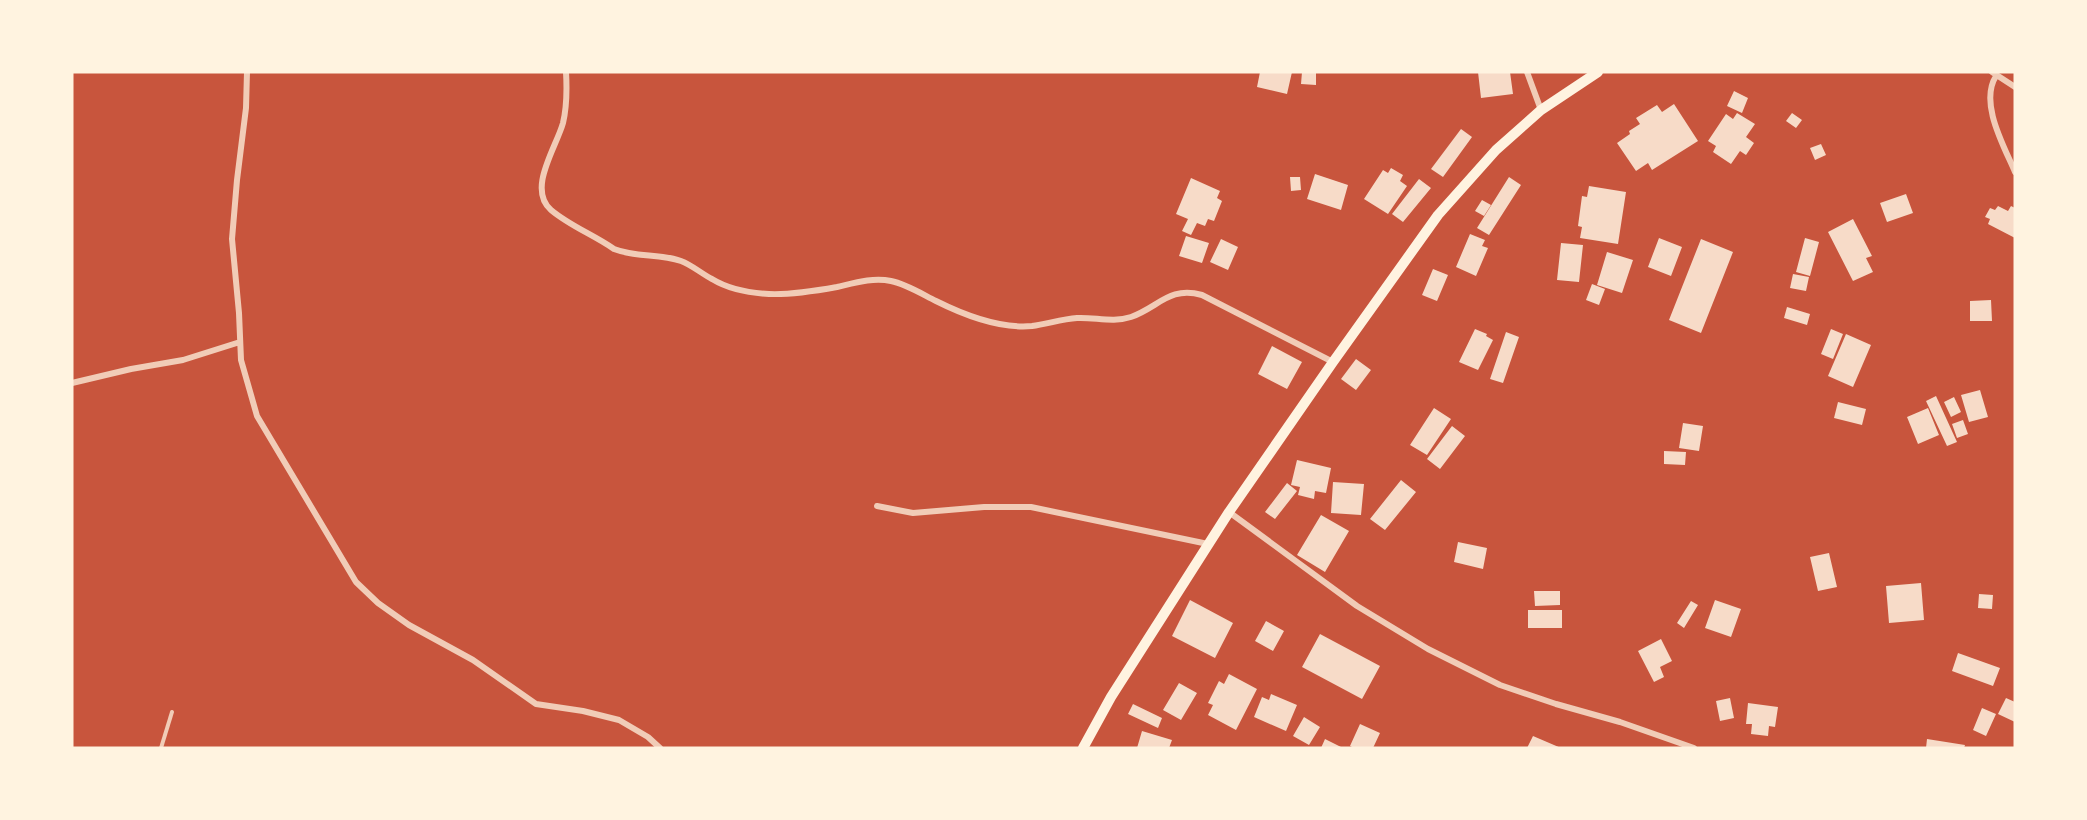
<svg xmlns="http://www.w3.org/2000/svg" width="2087" height="820" font-family="'Libre Baskerville',serif">
	<style>
		.building { fill: #f7dbc8 }
		.lines { fill: none; stroke-linecap: round; stroke-linejoin: round }
		.service { stroke: #f1ccb7; stroke-width: 4 }
		.minor { stroke: #f1ccb7; stroke-width: 6 }
		.secondary { stroke: #fff3e0; stroke-width: 10 }
	</style>
	<rect width="100%" height="100%" fill="#c8553d"/>
	<!-- building -->
	<path class="building" d="M1260 72H1292L1287 94 1257 87Z
		M1302 72H1316V85L1301 84Z
		M1478 72H1510L1513 94 1481 98Z
		M1734 91 1748 98 1742 113 1727 106Z
		M1674 104 1698 141 1652 170 1648 163 1636 171 1617 143 1630 134 1629 131 1640 124 1636 118 1657 105 1662 112Z
		M1737 113 1755 124 1746 137 1754 143 1746 155 1740 151 1731 164 1713 152 1716 146 1708 141 1726 114 1733 119Z
		M1792 113 1802 120 1796 128 1786 121Z
		M1461 129 1472 137 1443 177 1431 169Z
		M1821 144 1826 155 1815 160 1810 148Z
		M1391 168 1403 175 1400 181 1407 186 1388 214 1364 199 1383 170 1388 173Z
		M1315 174 1348 185 1341 210 1307 199Z
		M1290 177H1300L1301 190 1291 191Z
		M1509 177 1521 185 1489 235 1477 228Z
		M1191 178 1220 191 1217 198 1222 201 1214 221 1208 219 1205 226 1197 223 1191 235 1182 231 1188 219 1176 214Z
		M1419 179 1431 188 1403 222 1392 214Z
		M1589 186 1626 192 1618 244 1580 238 1582 227 1578 226 1582 196 1587 197Z
		M1906 194 1913 213 1887 222 1880 203Z
		M1482 200 1491 205 1484 216 1475 211Z
		M1998 206 2008 211 2011 206 2015 208V238L1988 224 1990 219 1985 217 1990 208 1995 210Z
		M1853 219 1872 256 1866 258 1873 272 1853 281 1828 232Z
		M1470 234 1485 240 1482 246 1488 248 1476 276 1456 267Z
		M1186 236 1209 243 1202 263 1179 256Z
		M1659 238 1682 247 1671 276 1648 267Z
		M1805 238 1819 242 1810 276 1796 272Z
		M1221 239 1238 247 1228 270 1210 262Z
		M1701 239 1733 252 1701 333 1669 320Z
		M1561 243 1583 245 1579 282 1557 280Z
		M1607 252 1633 260 1622 293 1597 285Z
		M1433 269 1448 275 1437 301 1422 295Z
		M1793 274 1809 277 1806 291 1790 288Z
		M1592 284 1605 289 1599 305 1586 300Z
		M1991 300 1992 321H1970V301Z
		M1787 307 1810 314 1807 325 1784 318Z
		M1475 329 1487 334 1486 336 1493 340 1478 370 1459 362Z
		M1831 329 1843 334 1833 359 1821 354Z
		M1506 332 1519 337 1503 383 1490 379Z
		M1846 334 1871 345 1853 387 1828 376Z
		M1272 346 1302 362 1287 389 1258 374Z
		M1356 359 1371 370 1356 390 1341 379Z
		M1980 390 1988 417 1969 422 1961 395Z
		M1936 396 1957 442 1947 446 1926 401Z
		M1954 397 1961 412 1951 417 1944 402Z
		M1838 402 1866 409 1862 425 1834 418Z
		M1434 408 1451 419 1427 455 1410 445Z
		M1928 408 1939 435 1918 444 1907 417Z
		M1963 420 1968 434 1957 438 1952 424Z
		M1683 423 1703 426 1699 451 1679 448Z
		M1452 426 1465 436 1440 469 1427 459Z
		M1664 451 1686 452 1685 465 1664 464Z
		M1297 460 1331 468 1326 493 1315 491 1314 499 1298 495 1300 487 1291 485Z
		M1401 480 1416 492 1385 530 1370 519Z
		M1333 482 1364 484 1361 515 1331 513Z
		M1287 483 1297 491 1275 519 1265 512Z
		M1321 515 1349 531 1325 572 1297 555Z
		M1458 542 1487 548 1483 569 1454 562Z
		M1829 553 1837 587 1818 591 1810 557Z
		M1921 583 1924 620 1889 623 1886 586Z
		M1534 591H1560V605L1535 606Z
		M1979 594 1993 595 1992 609 1978 608Z
		M1190 600 1233 623 1215 658 1172 636Z
		M1715 600 1741 609 1731 637 1705 628Z
		M1691 601 1698 605 1684 628 1677 623Z
		M1528 610H1562V628H1528Z
		M1266 621 1284 631 1273 651 1255 641Z
		M1320 634 1380 666 1362 699 1302 667Z
		M1661 639 1672 661 1660 667 1664 677 1654 682 1638 651Z
		M1958 653 2000 668 1993 686 1952 671Z
		M1229 674 1257 689 1236 730 1208 715 1213 705 1208 703 1219 681 1224 684Z
		M1179 683 1197 693 1181 720 1163 710Z
		M1271 694 1297 705 1286 731 1254 717 1262 697 1269 700Z
		M1730 698 1734 718 1720 721 1716 701Z
		M2006 698 2015 702V722L1998 714Z
		M1748 703 1778 707 1775 727 1769 726 1768 736 1751 734 1752 724H1746Z
		M1133 704 1162 718 1158 728 1128 714Z
		M1982 708 1996 714 1986 736 1973 730Z
		M1304 717 1320 727 1309 745 1293 736Z
		M1360 724 1380 733 1373 748H1354L1350 746Z
		M1142 731 1172 740 1169 748H1137Z
		M1533 736 1561 748H1527Z
		M1325 739 1343 748H1321Z
		M1927 739 1965 745 1964 748H1926Z"/>
	<g class="lines">
		<!-- service -->
		<path class="service" d="M161 748 172 712"/>
		<!-- minor -->
		<path class="minor" d="M247 72 246 108 237 180 232 239 239 313 241 360 257 416 356 582 378 603 409 625 473 660 536 704 583 711 619 720 648 737 660 748
			M566 72C567 89 567 106 563 123 556 148 527 189 551 210 570 226 594 235 614 249 637 258 659 253 681 261 692 265 702 274 712 279 730 290 749 293 769 294 791 295 815 291 837 287 854 283 873 277 891 281 906 284 922 294 936 301 964 315 1000 329 1032 326 1047 324 1062 319 1077 318 1095 317 1113 323 1131 317 1159 307 1169 286 1202 295L1333 362
			M1527 72 1541 110
			M1992 72 2015 87
			M1996 76C1979 103 2004 146 2015 172
			M72 383 131 369 183 360 240 342
			M877 506 913 513 984 507H1031L1208 544
			M1229 512 1357 606 1428 649 1500 685 1556 704 1620 722 1694 748"/>
		<!-- secondary -->
		<path class="secondary" d="M1083 748 1111 697 1229 512 1333 362 1438 215 1496 150 1541 110 1598 72"/>
	</g>
	<!-- border -->
	<rect width="2087" height="820" fill="none" stroke="#fff3e0" stroke-width="147"/>
</svg>
